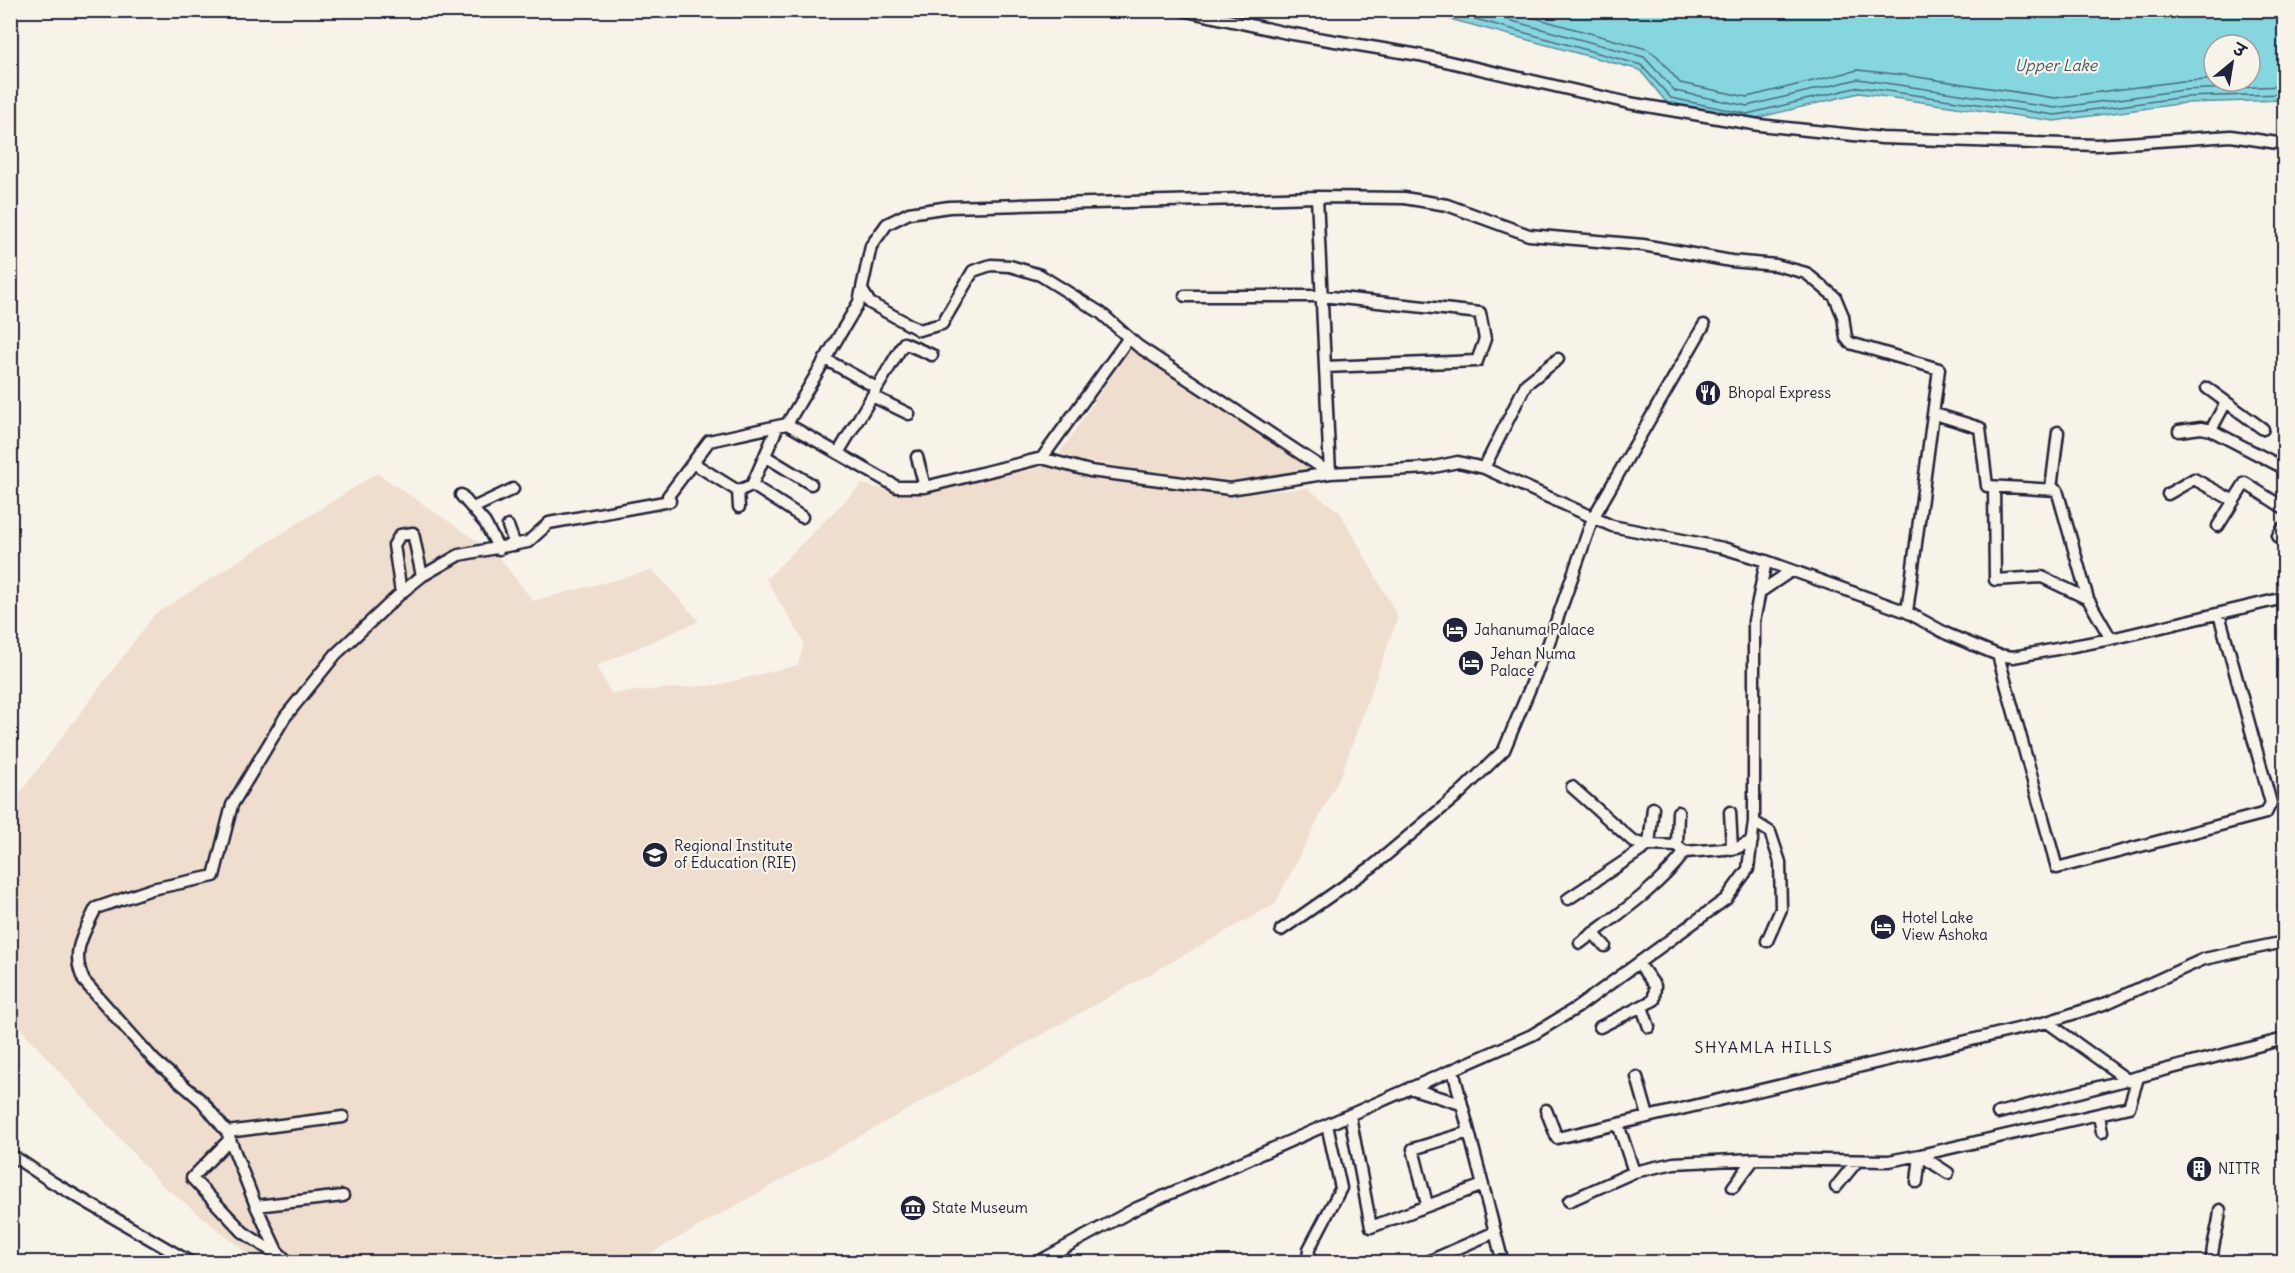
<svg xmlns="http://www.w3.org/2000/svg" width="2295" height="1273" font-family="Delius,'Playpen Sans Deva',sans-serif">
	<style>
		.built { fill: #efdecd }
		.water { fill: #85d6df; stroke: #5d8e9d; stroke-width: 1.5; fill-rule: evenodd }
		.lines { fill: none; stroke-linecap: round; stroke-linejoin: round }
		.shore { stroke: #4a6a7d; stroke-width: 1.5 }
		.minor-casing { stroke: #22223b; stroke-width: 15 }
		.minor { stroke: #f7f3e8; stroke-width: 10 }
		.labels { text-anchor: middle; stroke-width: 4.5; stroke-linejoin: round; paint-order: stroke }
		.poi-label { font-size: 15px; fill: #22223b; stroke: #f7f3e8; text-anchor: start }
		.water-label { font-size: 16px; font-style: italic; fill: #40586c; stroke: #f7f3e8 }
		.neighbourhood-label { font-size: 16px; letter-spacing: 1.5px; fill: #22223b; stroke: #f7f3e8 }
	</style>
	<rect width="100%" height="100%" fill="#f7f3e8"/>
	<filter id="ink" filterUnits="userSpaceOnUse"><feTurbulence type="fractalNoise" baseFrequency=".0167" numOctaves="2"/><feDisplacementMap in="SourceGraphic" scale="12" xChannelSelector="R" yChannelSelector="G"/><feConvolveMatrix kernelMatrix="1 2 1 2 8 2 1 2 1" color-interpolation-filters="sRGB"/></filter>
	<g filter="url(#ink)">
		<!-- built -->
		<path class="built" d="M1131 346 1310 464 1314 469 1225 482 1065 458 1060 453Z
			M1043 467 1184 490 1238 495 1307 488 1340 512 1398 617 1342 772 1275 904 635 1262H258L160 1183 11 1018 10 806 155 614 377 473 476 540 502 561 533 601 653 570 699 621 596 666 611 693 717 685 798 665 804 642 766 579 862 484 907 496Z"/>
		<!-- water -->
		<path class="water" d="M1420 11H2284V100L2185 103 2054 121 1859 93 1748 120 1667 103 1640 70ZM2214 45H2250V81H2214Z"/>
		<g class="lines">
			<!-- shore -->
			<path class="shore" d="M1443 10 1641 65 1671 98 1747 114 1859 87 2055 115 2184 97 2284 94
				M1472 10 1644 57 1675 91 1747 106 1858 79 2055 108 2183 90 2284 86
				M1506 10 1647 49 1657 56 1680 83 1747 97 1858 70 1904 75 2055 98 2182 81 2214 80"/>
			<!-- minor casing -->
			<g class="minor-casing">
				<path id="minor" d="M1182 10 1287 33 1419 55 1629 103 1759 125 1882 138 2097 145 2231 136 2284 144
					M1317 197 1330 473
					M862 290 870 303 919 330 942 324 973 271 991 265 1010 266 1040 275 1101 313 1138 346 1330 473
					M1185 296H1322L1480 313 1485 339 1477 361 1325 367
					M825 359 877 388
					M2207 388 2263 429
					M872 396 909 414
					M1935 414 1980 428 1987 486 2057 490 2088 599 2111 639
					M787 424 859 302 871 246 887 224 909 213 949 207 1317 197 1404 198 1447 205 1529 235 1643 245 1731 261 1776 265 1806 273 1835 297 1843 316 1846 338 1850 343 1939 369 1907 612
					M2211 430 2226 402
					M2179 431 2201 428 2211 430 2284 468
					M838 453 904 343 932 355
					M765 456 811 484
					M917 457 925 487
					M1042 458 1128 339
					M693 463 738 491 739 507
					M1484 468 1526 384 1558 359
					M752 485 802 517
					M1994 487 1995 580 2042 577 2088 599
					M2051 489 2058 432
					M738 491 752 485 778 426
					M2168 494 2194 479 2234 501
					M461 495 485 523 499 549
					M473 508 513 489
					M508 526 515 545
					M2218 526 2245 483 2284 508
					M2284 527 2278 536 2284 543
					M1760 592 1791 571
					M401 593 394 545 400 535 413 533 422 576
					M1998 655 2057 868 2266 813 2271 803 2219 614
					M1572 787 1634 842 1649 845 1653 808
					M1730 812 1732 849
					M1754 822 1770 832 1780 862 1781 909 1767 941
					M1677 846 1678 812
					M1568 899 1649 845 1677 846 1685 852 1737 848 1752 841
					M1281 930 1373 866 1460 793 1504 750 1548 645 1593 518 1704 325
					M1593 933 1605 946
					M1580 943C1617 915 1657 889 1685 852
					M1642 1007 1649 1027
					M2047 1022 2129 1081
					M1600 1027 1654 1000 1655 986 1639 964
					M1453 1070 1502 1259
					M1637 1077 1648 1116
					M1410 1088 1461 1104
					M1546 1110 1557 1138 1618 1124 2047 1022 2107 1003 2204 959 2284 942
					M1998 1113 2284 1039
					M2099 1115 2102 1132
					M1350 1116 1371 1227 1483 1185
					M1618 1124 1634 1172
					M227 1132 343 1117
					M230 1139 192 1178 243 1232 279 1256
					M10 1154 52 1182 190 1262
					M1917 1182 1920 1155 1948 1173
					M1733 1187 1754 1159
					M1836 1187 1857 1161
					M1569 1201 1634 1172 1674 1163 1754 1159 1889 1161 1920 1155 2129 1107 2138 1078
					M1427 1204 1413 1149 1469 1132
					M256 1206 343 1196
					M288 1262 277 1251 256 1206 227 1132 202 1101 155 1061 84 981C70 952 83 935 96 908L152 889 214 876 232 805 285 717 336 654 401 593 422 576 459 555 528 542 549 523 670 501 668 496 709 441 787 424 897 487H925L1042 458 1090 471 1230 489 1330 473 1429 468 1458 462 1484 468 1612 526 1723 548 1766 561 1907 612 1947 634 1998 655 2013 657 2111 639 2284 598
					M1038 1262 1137 1208 1532 1035 1578 1007 1726 899 1748 869 1754 822V621L1766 561
					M1308 1262 1309 1249 1341 1188 1327 1125
					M1427 1262 1495 1232
					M2212 1262C2211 1244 2219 1229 2220 1210"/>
			</g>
			<!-- minor -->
			<use href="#minor" class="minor"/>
		</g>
	</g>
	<!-- icons -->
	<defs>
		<g id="restaurant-disc" transform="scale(1.35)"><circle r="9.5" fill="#22223b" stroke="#f7f3e8"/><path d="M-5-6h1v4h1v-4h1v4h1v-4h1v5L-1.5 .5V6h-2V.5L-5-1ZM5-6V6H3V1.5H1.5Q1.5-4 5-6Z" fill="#fff"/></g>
		<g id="hotel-disc" transform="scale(1.35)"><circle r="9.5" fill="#22223b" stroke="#f7f3e8"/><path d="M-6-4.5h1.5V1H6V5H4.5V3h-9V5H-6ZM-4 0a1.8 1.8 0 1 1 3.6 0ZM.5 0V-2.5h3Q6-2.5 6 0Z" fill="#fff"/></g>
		<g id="university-disc" transform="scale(1.35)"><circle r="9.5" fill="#22223b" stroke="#f7f3e8"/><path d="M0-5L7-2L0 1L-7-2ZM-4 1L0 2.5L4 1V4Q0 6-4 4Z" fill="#fff"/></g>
		<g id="building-disc" transform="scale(1.35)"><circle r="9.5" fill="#22223b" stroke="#f7f3e8"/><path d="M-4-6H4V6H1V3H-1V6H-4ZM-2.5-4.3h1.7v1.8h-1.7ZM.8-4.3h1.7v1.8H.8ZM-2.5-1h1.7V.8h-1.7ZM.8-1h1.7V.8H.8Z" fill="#fff"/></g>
		<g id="museum-disc" transform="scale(1.35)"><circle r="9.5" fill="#22223b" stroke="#f7f3e8"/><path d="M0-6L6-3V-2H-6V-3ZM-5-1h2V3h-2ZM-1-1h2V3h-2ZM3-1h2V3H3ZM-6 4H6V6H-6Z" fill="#fff"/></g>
	</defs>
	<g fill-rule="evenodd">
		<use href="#restaurant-disc" x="1708" y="393"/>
		<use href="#hotel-disc" x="1455" y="630"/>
		<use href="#hotel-disc" x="1471" y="663"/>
		<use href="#university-disc" x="655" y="855"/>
		<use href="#hotel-disc" x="1883" y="927"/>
		<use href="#building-disc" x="2199" y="1169"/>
		<use href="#museum-disc" x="913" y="1208"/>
	</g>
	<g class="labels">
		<!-- poi labels -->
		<g class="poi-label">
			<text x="1728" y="398">Bhopal Express</text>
			<text x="1474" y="635">Jahanuma Palace</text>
			<text x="1490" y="659">Jehan Numa<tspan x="1490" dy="17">Palace</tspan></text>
			<text x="674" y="851">Regional Institute<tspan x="674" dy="17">of Education (RIE)</tspan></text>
			<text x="1902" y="923">Hotel Lake<tspan x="1902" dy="17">View Ashoka</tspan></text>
			<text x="2218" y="1174">NITTR</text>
			<text x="932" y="1213">State Museum</text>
		</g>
		<!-- water labels -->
		<g class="water-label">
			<text x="2056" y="71">Upper Lake</text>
		</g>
		<!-- neighbourhood labels -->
		<g class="neighbourhood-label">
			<text x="1764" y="1053">SHYAMLA HILLS</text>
		</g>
	</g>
	<!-- margin -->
	<rect width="2295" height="1273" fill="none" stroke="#f7f3e8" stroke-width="36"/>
	<rect x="18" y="18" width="2259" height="1237" fill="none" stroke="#22223b" stroke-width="2" filter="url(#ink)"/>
	<!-- north arrow -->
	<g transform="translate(2232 63) rotate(30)"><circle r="28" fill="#f7f3e8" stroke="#a29fa3" stroke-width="1.5"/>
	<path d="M0-4.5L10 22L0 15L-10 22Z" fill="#22223b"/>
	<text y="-9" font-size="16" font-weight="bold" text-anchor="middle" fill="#22223b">उ</text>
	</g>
</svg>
